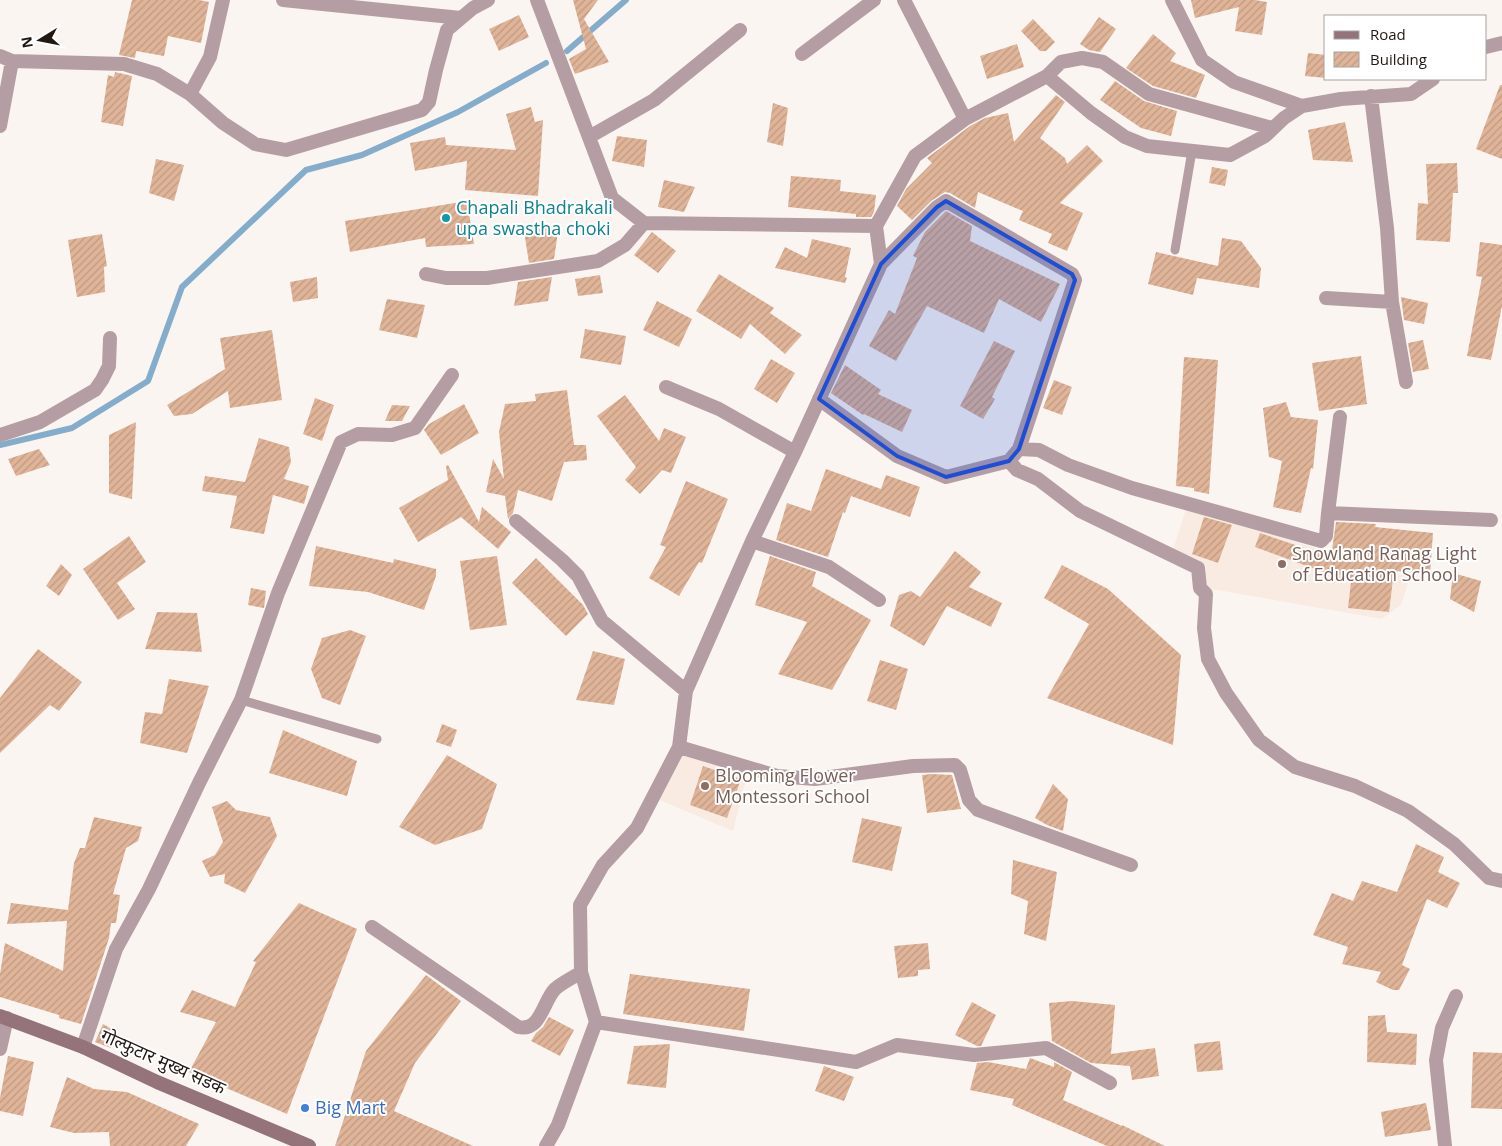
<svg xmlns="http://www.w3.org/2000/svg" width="1502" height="1146" font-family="'Open Sans','Noto Sans Devanagari',sans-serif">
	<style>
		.built { fill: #f9ebe2 }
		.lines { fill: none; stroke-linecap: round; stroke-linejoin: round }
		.stream { stroke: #84accb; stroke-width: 6 }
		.building { fill: url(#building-hatch) }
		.service { stroke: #b59ea3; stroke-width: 9 }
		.minor { stroke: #b59ea3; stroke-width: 14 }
		.secondary { stroke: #94737b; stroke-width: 14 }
		.marked { fill: #1d4ed8; fill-opacity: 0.2; stroke: #1d4ed8; stroke-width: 4; stroke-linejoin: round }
		.culture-dot { fill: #0f9aa8; stroke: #fff; stroke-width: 2 }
		.education-dot { fill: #8d6e63; stroke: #fff; stroke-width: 2 }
		.shop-dot { fill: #3f7fe0; stroke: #fff; stroke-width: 2 }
		.labels { text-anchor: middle; stroke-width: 4; stroke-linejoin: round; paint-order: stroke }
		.culture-label { font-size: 18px; fill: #0d838f; stroke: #fff; text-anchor: start }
		.education-label { font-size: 18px; fill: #785e54; stroke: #fff; text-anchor: start }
		.street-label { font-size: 18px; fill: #221812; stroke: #fff }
		.shop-label { font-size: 18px; fill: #366cbe; stroke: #fff; text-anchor: start }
	</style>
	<defs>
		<pattern id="building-hatch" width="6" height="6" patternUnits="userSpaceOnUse" patternTransform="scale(1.25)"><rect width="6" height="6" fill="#dfb498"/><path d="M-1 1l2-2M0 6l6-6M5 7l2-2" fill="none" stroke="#bf9a82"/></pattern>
	</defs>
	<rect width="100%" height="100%" fill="#fbf5f2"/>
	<!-- built -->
	<path class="built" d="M1187 506 1353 561 1410 577 1401 605 1382 619 1212 589 1202 586 1206 566 1173 550Z
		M681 755 748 772 733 831 657 799Z"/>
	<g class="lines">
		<!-- stream -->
		<path class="stream" d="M567 51 626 0
			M0 445 72 428 148 381 182 287 306 170 362 155 458 112 546 63"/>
	</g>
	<!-- building -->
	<path class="building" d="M132 0H199L209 2 201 43 168 36 164 56 136 51 135 58 119 55Z
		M573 0H598L584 19 609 62 575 74 569 59 586 49Z
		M1191 0H1255L1267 2 1262 35 1235 31 1239 7 1195 18Z
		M519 15 529 37 499 51 489 29Z
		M1099 17 1116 29 1100 52 1089 50 1080 44Z
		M1033 19 1055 42 1046 51H1040L1021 31Z
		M1153 34 1176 53 1170 61 1205 75 1196 98 1153 86 1126 68Z
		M1017 44 1024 67 987 79 980 56Z
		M1308 53 1326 55V78L1305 76Z
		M115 72 132 76 123 126 101 122 108 75 114 77Z
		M1115 81 1144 101 1177 111 1171 136 1141 128 1100 100Z
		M1500 85H1502V159L1476 149Z
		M1056 95 1065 102 1040 138 1065 158 1067 164 1087 145 1103 161 1060 203 1083 213 1067 251 1048 243 1052 234 1019 220 1023 211 978 192 975 208 950 193 945 192 931 201 912 220 897 206 906 189 932 163 927 158 970 126 985 118 1008 113 1014 142Z
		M773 103 788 108 783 146 767 142Z
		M531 107 535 122 543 120 538 196 465 190 467 161 415 171 410 143 445 137 446 145 516 150 506 114Z
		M1345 122 1353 162 1313 160 1308 130Z
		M617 136 647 140 644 167 612 161Z
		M156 159 184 165 174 201 149 193Z
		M1457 163 1458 193H1453L1450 242 1416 240 1418 203 1428 204 1426 164Z
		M1212 167 1228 170 1225 186 1209 183Z
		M791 176 841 180 840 191 876 195 874 212 871 217H856V214L788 207Z
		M664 180 695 187 684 212 658 207Z
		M467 201 474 244 426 247 425 238 350 252 345 221Z
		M946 211 972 226 970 241 1060 284 1041 322 999 299 984 333 927 306 896 361 869 346 889 310 895 314 917 258 913 256 925 232Z
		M559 225 554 259 529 263 524 231Z
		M652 232 676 251 658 273 634 255Z
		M102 234 107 266 104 267 105 292 77 297 68 240Z
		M1222 238 1241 241 1261 268 1259 288 1197 278 1193 295 1148 284 1156 252 1218 266Z
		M812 239 851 248 845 277 847 278 845 283 775 268 785 247 807 258Z
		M1480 242 1502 245V306L1491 360 1467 356 1482 277 1476 276Z
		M719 274 774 308 770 313 802 335 785 354 750 324 741 339 696 311Z
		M600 275 603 293 578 296 575 279Z
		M317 277 318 298 293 302 290 282Z
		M552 277 548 301 514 306 518 282Z
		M1401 297 1428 303 1424 324 1404 320Z
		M387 299 425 305 417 338 379 330Z
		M657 301 692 319 679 347 643 330Z
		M585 329 626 336 621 365 580 358Z
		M272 330 282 400 230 408 228 391 192 414 174 416 167 405 225 369 220 338Z
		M1423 340 1429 369 1413 372 1408 343Z
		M994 341 1015 351 992 397 995 399 983 419 960 406Z
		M1361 356 1367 404 1319 411 1312 363Z
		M1184 357 1218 360 1209 494 1194 491V488L1176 486Z
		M771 359 795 373 777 403 754 389Z
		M845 365 881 390 878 394 912 410 902 432 864 414 863 415 831 393Z
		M1054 380 1072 387 1062 415 1043 408Z
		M567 390 574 445H586L587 460 564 462 552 501 518 490 513 513 508 519 505 496 486 492 493 459 504 479 499 432 505 404 536 401 535 394Z
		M625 395 659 441 664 428 686 437 671 473 662 470 640 494 625 480 636 467 597 416Z
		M315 398 334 405 322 441 303 434Z
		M1286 402 1291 417 1318 420 1313 469 1311 468 1301 513 1273 507 1282 461 1269 457 1263 408Z
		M464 404 479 433 441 455 424 430 429 424Z
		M392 405 410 406 402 421H385Z
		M136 422 132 499 109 493V435Z
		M259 438 289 447 291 462 284 479 309 486 304 504 273 495 264 534 230 528 237 496 202 491 205 476 245 482Z
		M39 449 50 465 16 476 8 459Z
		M448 465 479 522 482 507 511 532 498 549 461 517 418 542 399 508 448 480 446 466Z
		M826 469 881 489 886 475 920 487 910 517 851 496 845 513 843 512 828 557 776 540 787 503 811 511Z
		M686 481 728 499 702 563 699 562 679 596 649 578 666 547 660 545Z
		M1204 517 1232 525 1218 563 1192 554Z
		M1336 522 1376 524 1375 527 1433 533 1430 574 1394 571 1389 612 1348 608 1351 582 1255 547 1260 533 1331 557Z
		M129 536 146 562 117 583 135 609 118 620 83 569Z
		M316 546 393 563 394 559 436 569V576L424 610 368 592 309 586Z
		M955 551 981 572 969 587 1002 603 991 627 947 606 924 646 890 626 899 595 911 591 920 597Z
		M497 556 507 625 470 630 460 561Z
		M770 556 816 572 812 586 871 620 832 690 778 674 807 622 755 605Z
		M536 558 583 605 588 614 566 636 512 583Z
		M61 564 72 575 59 596 46 586Z
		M1062 565 1108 589 1181 655 1173 745 1047 698 1089 624 1044 598Z
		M1453 573 1481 581 1474 612 1450 599Z
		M251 588 266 591 264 608 248 605Z
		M157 612 197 613 202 652 145 649Z
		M350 630 366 636 340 705 322 698 311 669 322 638Z
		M38 649 82 682 59 711 50 705 0 753V698Z
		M593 651 625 659 614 705 576 700Z
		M880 660 908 669 896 710 867 701Z
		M169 679 209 686 187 753 140 743 145 712 162 714Z
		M442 724 457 730 451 747 436 742Z
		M283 730 357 761 347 796 269 773Z
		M447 755 497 784 482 829 435 845 399 827Z
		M703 766 741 779 727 818 690 805Z
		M931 774 952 775 961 809 927 813 922 775Z
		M1053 784 1068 799 1063 831 1047 825 1035 818Z
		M227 801 236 810 270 817 277 836 245 893 224 883 225 874 210 877 202 861 215 855 223 842 212 807Z
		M94 817 142 827 138 841 126 848 113 894 120 895 116 923H111L109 938 81 1024 59 1018V1015L0 997V974L5 943 63 971 67 921 7 924 11 903 68 910 74 863 80 848H85Z
		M862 818 902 827 892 871 852 862Z
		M1416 844 1444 857 1438 872 1460 883 1447 908 1427 899 1402 965 1410 969 1399 990H1393L1376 982 1381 972 1342 964 1348 947 1313 935 1332 893 1353 901 1362 881 1397 892Z
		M1013 860 1057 872 1046 941 1024 934 1028 901 1011 894Z
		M299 903 357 929 287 1114 189 1072 216 1022 180 1012 192 990 235 1007 256 962 253 961Z
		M928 943 930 969 918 970V976L898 978 894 946Z
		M630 974 750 989 744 1031 623 1014Z
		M426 975 461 1001 415 1063 394 1111 473 1146H335L366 1051Z
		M1072 1001 1115 1005 1111 1054 1155 1048 1159 1076 1132 1080 1130 1066 1091 1063 1052 1041 1049 1003Z
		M972 1002 996 1015 981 1046H977L955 1035Z
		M1385 1015 1387 1032 1417 1034 1416 1065 1367 1062 1368 1016Z
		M549 1017 574 1030 560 1056 531 1041 536 1033 543 1027Z
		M103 1024 117 1032 111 1048 95 1042Z
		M1220 1041 1223 1070 1197 1072 1194 1044Z
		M670 1044 666 1088 627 1084 634 1046Z
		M1473 1052 1502 1053V1109L1471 1108Z
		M8 1056 34 1062 23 1116 0 1111V1098Z
		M1030 1058 1054 1067V1062L1072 1072 1063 1100 1122 1126V1125L1165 1146H1107L1012 1105 1014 1099 970 1090 977 1063 988 1062 1026 1069Z
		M824 1066 854 1077 844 1101 815 1091Z
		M67 1077 94 1089 127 1092 199 1124 186 1146H110L109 1132 74 1133 50 1127Z
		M1426 1103 1431 1130 1385 1137 1381 1112Z"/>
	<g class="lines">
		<!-- service -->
		<path class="service" d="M1175 250 1192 151
			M241 700 377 739"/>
		<!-- minor -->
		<path class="minor" d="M283 0 461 18
			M537 0 612 198 644 223 876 226 915 156 965 119 1047 76 1061 62 1082 58 1103 62 1149 94 1272 128
			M904 0 965 119
			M1172 0 1202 60 1234 82 1302 106
			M1486 47 1502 43
			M802 54 874 0
			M0 56 12 61 124 64 157 74 190 94 223 123 255 144 286 150 422 110 429 102 436 70 447 30 473 8 488 0
			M1047 76 1091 113 1125 137 1147 146 1230 155 1265 136 1284 118 1302 106 1341 99 1411 94 1433 79
			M190 94 210 57 223 0
			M1371 96 1387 228 1392 302 1406 382
			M0 126 12 61
			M589 137 654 100 740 30
			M881 264 937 207 946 201 1072 274 1075 280 1019 449 1009 461
			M426 274 446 278H487L598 261 625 245 644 223
			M1326 298 1392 302
			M666 387 719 409 795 452
			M819 399 897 456 946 477 1009 461 1017 470 1038 479 1080 511 1198 568 1200 588 1206 594 1204 628 1208 659 1226 693 1259 740 1295 767 1355 786 1408 811 1454 844 1489 878 1502 881
			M1340 417 1328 513 1491 520
			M0 435 40 422 95 390 102 380 109 366 110 338
			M1019 449 1039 450 1068 465 1132 488 1321 541 1326 536 1328 513
			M516 521 562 560 578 576 602 621 686 691
			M752 541 829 567 879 600
			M679 747 777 776 815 779 913 766 955 765 960 770 969 800 978 810 1131 865
			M372 927 518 1027C541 1032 543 1001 555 989 563 982 573 978 581 972
			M596 1022 856 1062 897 1045 974 1055 1046 1048 1110 1083
			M83 1047 116 949 149 889 199 783 241 700 278 593 341 442 358 434 392 435 415 428 452 375
			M0 1049 7 1018
			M546 1146 558 1125 596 1022 581 972 580 905 603 865 637 828 679 747 686 691 752 541 795 452 881 264 876 226
			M1445 1146 1436 1060 1442 1028 1456 996"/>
		<!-- secondary -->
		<path class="secondary" d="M0 1016 83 1047 157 1082 309 1146"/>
	</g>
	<!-- marked area -->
	<path class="marked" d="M946 201 1072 274 1075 280 1019 449 1009 461 946 477 897 456 819 399 881 264 937 207Z"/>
	<!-- markers -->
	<circle class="culture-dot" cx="446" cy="218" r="5"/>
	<g class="education-dot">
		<circle cx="1282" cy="564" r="5"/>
		<circle cx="705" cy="786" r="5"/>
	</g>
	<circle class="shop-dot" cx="305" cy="1108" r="5"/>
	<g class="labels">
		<!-- culture labels -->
		<g class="culture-label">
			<text x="456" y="214">Chapali Bhadrakali<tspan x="456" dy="21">upa swastha choki</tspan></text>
		</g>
		<!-- education labels -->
		<g class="education-label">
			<text x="1292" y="560">Snowland Ranag Light<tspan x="1292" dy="21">of Education School</tspan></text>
			<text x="715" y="782">Blooming Flower<tspan x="715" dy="21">Montessori School</tspan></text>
		</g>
		<!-- street labels -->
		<g class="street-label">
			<text transform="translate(163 1062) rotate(24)" y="6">गोल्फुटार मुख्य सडक</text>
		</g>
		<!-- shop labels -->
		<g class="shop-label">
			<text x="315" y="1114">Big Mart</text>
		</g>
	</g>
	<!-- legend -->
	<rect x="1324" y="15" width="162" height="65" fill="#ffffff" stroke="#a7a3a0"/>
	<rect x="1334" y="31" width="25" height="8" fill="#94737b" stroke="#a7a3a0"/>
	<text x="1370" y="40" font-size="15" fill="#221812">Road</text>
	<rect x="1334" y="52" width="25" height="15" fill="url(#building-hatch)" stroke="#a7a3a0"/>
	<text x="1370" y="65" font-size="15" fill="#221812">Building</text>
	<!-- north arrow -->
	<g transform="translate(40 40) rotate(260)" stroke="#ffffff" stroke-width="4" paint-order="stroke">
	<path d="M0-4L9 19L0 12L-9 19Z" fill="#221812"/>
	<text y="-8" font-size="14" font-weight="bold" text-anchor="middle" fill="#221812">N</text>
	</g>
</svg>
